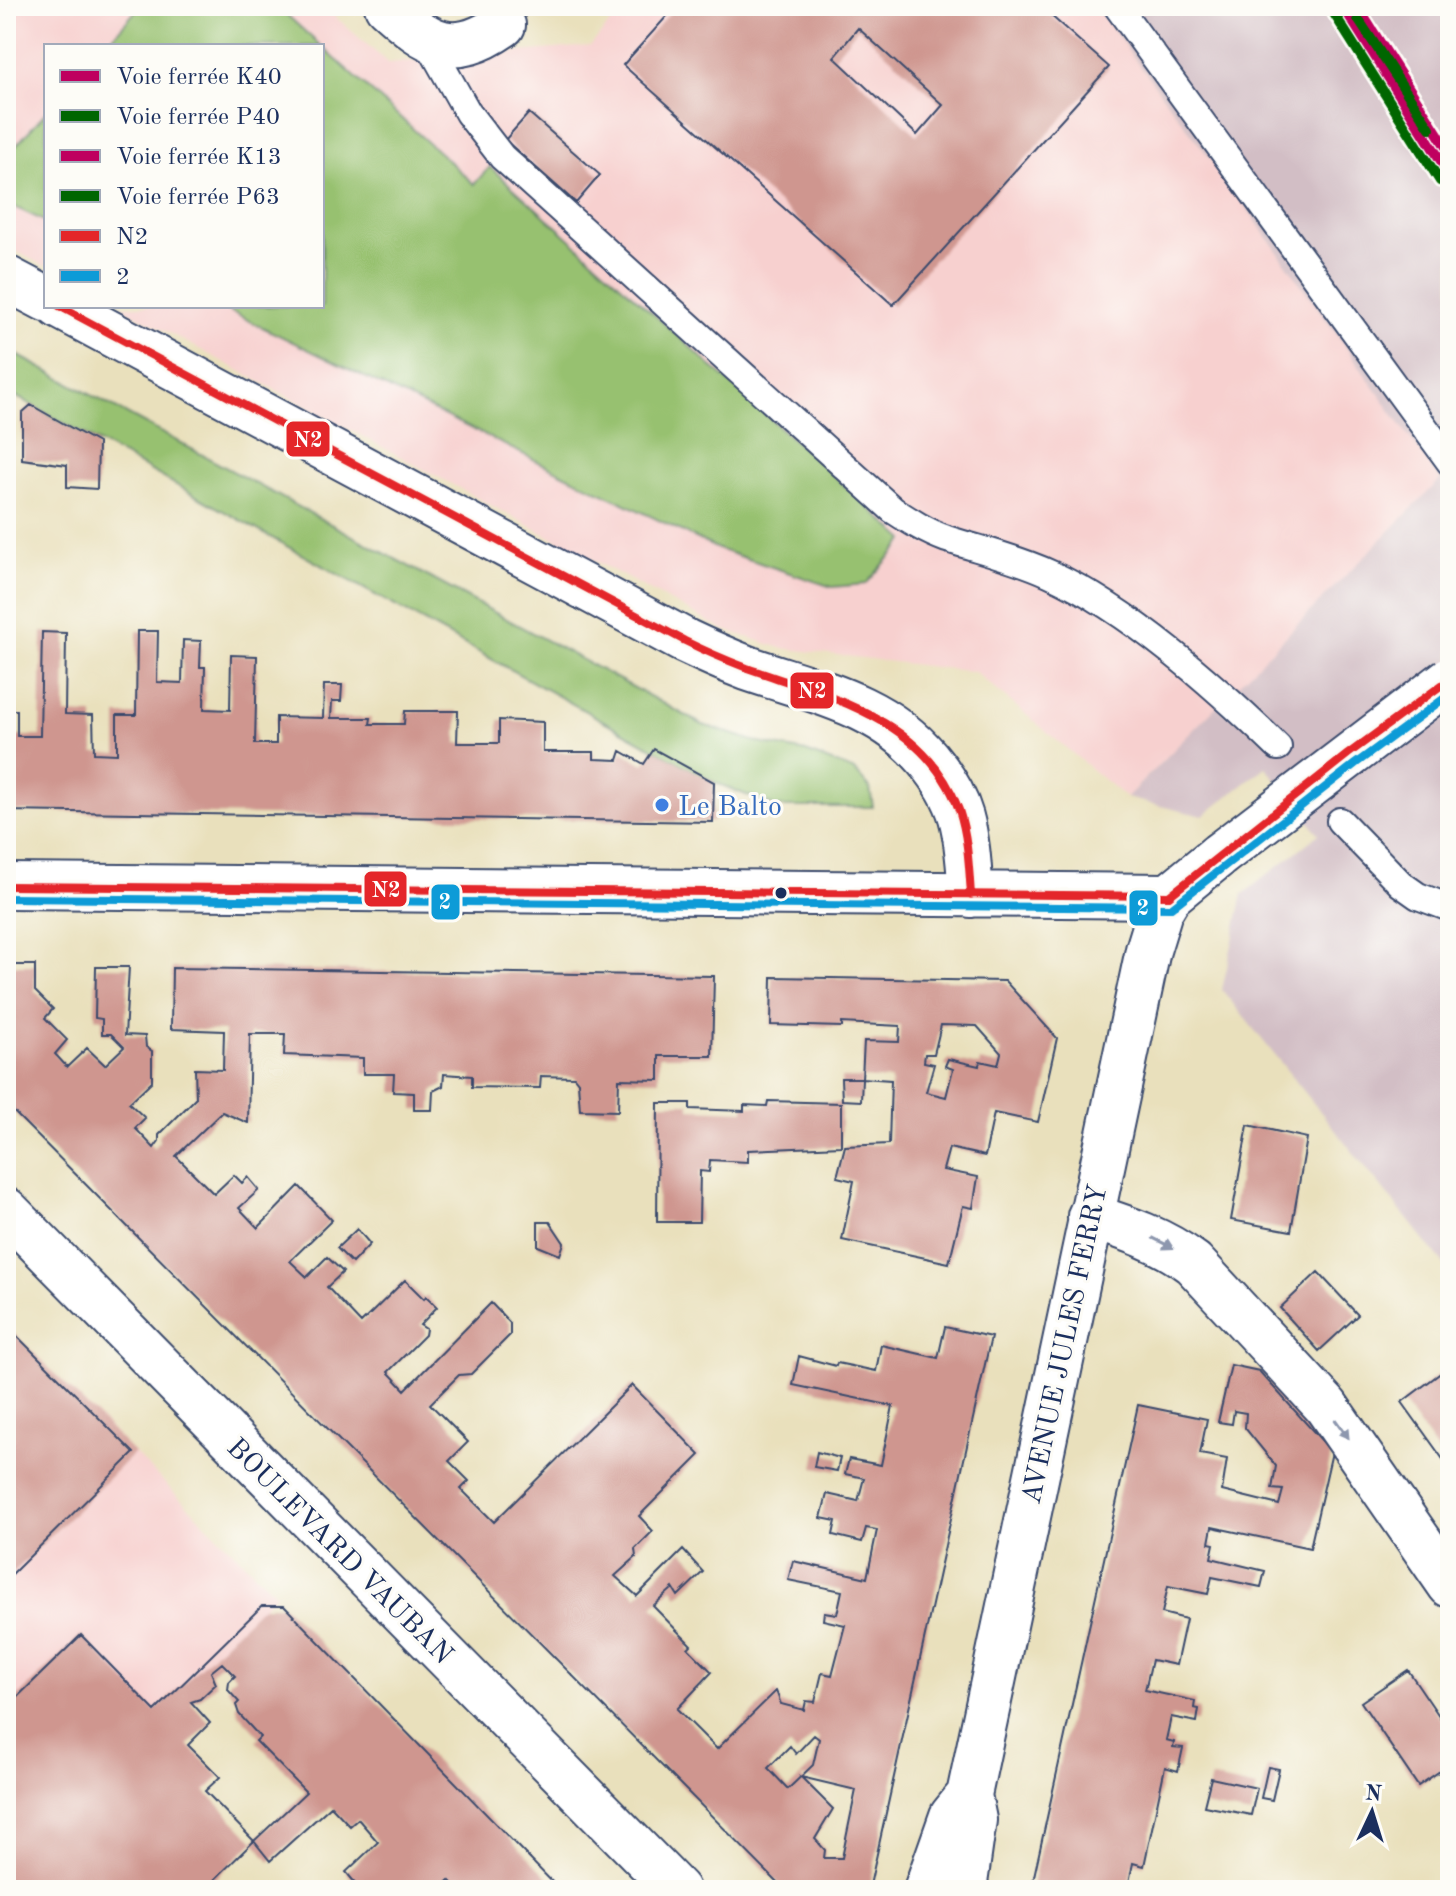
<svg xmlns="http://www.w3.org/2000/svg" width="1456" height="1896" font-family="'Old Standard TT',serif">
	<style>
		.built { fill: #f7d0cf }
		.industrial { fill: #d2bec5 }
		.green { fill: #97c16f; stroke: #597866; stroke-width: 2 }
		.building { fill: #cf968f; fill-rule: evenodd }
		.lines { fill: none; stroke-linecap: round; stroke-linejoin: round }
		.service-casing { stroke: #3a4a6c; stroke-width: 30 }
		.minor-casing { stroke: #3a4a6c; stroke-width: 48 }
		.secondary-casing { stroke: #3a4a6c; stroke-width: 48 }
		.service { stroke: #fff; stroke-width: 26 }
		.minor { stroke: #fff; stroke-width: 44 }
		.secondary { stroke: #fff; stroke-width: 44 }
		.secondary-bridge-casing { stroke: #3a4a6c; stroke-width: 48; stroke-linecap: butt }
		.secondary-bridge { stroke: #fff; stroke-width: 44 }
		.bus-1-casing { stroke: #fdfcf7; stroke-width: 14 }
		.bus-2-casing { stroke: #fdfcf7; stroke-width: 14 }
		.bus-1 { stroke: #e42629; stroke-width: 8 }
		.bus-2 { stroke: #0d9bd7; stroke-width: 8 }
		.rail-1-casing { stroke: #fdfcf7; stroke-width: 16 }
		.rail-2-casing { stroke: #fdfcf7; stroke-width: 16 }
		.rail-3-casing { stroke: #fdfcf7; stroke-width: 16 }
		.rail-4-casing { stroke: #fdfcf7; stroke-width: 16 }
		.rail-1 { stroke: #bf005f; stroke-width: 10 }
		.rail-2 { stroke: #060; stroke-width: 10 }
		.rail-3 { stroke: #bf005f; stroke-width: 10 }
		.rail-4 { stroke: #060; stroke-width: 10 }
		.oneway { fill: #8d97ae }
		.shop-dot { fill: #3f7fe0; stroke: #fdfcf7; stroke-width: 3 }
		.bus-dot { fill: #1b2f5e; stroke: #fdfcf7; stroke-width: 3 }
		.labels { text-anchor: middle; stroke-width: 6; stroke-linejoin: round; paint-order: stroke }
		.shop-label { font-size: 28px; fill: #366cbe; stroke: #fdfcf7; text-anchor: start }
		.street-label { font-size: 28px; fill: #1b2f5e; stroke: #fdfcf7 }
		.line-badge { stroke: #fdfcf7; stroke-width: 3 }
		.badge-label { font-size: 22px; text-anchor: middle; font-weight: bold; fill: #fff }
	</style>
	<rect width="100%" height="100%" fill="#fdfcf7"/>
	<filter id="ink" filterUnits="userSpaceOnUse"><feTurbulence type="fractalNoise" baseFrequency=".0125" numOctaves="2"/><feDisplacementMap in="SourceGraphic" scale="16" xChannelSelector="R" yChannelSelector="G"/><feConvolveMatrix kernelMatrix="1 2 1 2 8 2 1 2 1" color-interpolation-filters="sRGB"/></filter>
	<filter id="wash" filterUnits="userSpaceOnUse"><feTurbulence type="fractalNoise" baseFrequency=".006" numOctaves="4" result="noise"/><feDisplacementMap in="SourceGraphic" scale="32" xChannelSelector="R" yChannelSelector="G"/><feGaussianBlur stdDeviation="1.8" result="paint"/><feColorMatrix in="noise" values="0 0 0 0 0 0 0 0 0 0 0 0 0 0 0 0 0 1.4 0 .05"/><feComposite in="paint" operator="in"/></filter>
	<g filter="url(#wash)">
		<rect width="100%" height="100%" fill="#e9e0bc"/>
		<!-- built -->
		<path class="built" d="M6 6H323L388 63 590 46 626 6H1095L1234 190 1441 480 1126 798 975 672 781 648 722 629 119 306H322V46H46V267L6 246Z
			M6 1325 276 1594 155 1711 220 1777 205 1792 254 1841 204 1890H6Z"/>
		<!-- industrial -->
		<path class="industrial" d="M1095 6H1450V1272L1222 990 1243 894 1319 834 1266 767 1203 816 1126 798 1440 480 1234 190Z"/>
		<!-- green -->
		<path class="green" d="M140 6H277L321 46H105Z
			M322 47 474 184 490 167 905 540 866 584 832 587 718 549 219 306H322Z
			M46 112V222L6 203V157Z
			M6 349 703 725 760 743 806 752 855 771 870 788 873 807H776L714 782 6 391Z"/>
		<g id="blocks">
			<!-- building -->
			<path class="building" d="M676 6H1040L1109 67 893 305 623 65ZM858 28 943 105 917 135 834 57Z
				M529 113 600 175 576 203 505 140Z
				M31 405 98 443 97 489 67 487V465L22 459V413Z
				M137 631H158L157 682 182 683 183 640 201 641 200 667H205L204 709 230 710 231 655 257 656 255 744H276V717L323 718 324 685H342L341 701H332L331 718H371L370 724H404L405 711H458L457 743H499V720L543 722V752H594V759L618 760 621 751 644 764 654 749 714 782 713 822 6 811V710H17V736H40L42 632 66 633 65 714 93 715 94 753 117 754V715H136Z
				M9 965H35V991L53 1009 45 1018 67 1040 55 1054 67 1067 87 1048 105 1065 124 1047 111 1034H102V1019L95 1018 96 967H129L125 1035 145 1036 146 1047 152 1051V1081L129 1103 145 1118 135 1128 154 1148 159 1141V1135L196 1098 195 1069 223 1070 224 1031 171 1029 172 968 714 976 712 1056H659V1080L619 1079 618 1111 580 1110 578 1082 574 1077 541 1076 540 1088 472 1087V1076L444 1074 443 1086 433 1091 432 1110H414V1093L393 1092 394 1074H363V1058L284 1055 285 1034H250L248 1123 222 1112 176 1156 214 1194 234 1175 242 1183 248 1177 259 1190 239 1208 258 1228 299 1186 332 1220 290 1261 307 1277 327 1257 343 1272 327 1287 361 1323 405 1280 424 1299 426 1296 437 1307 420 1325 426 1329 425 1335 388 1372 405 1390 491 1303 510 1323V1335L471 1374 459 1375 430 1404 468 1442 449 1461 469 1481 461 1489 494 1522 632 1385 700 1455 639 1516 653 1531 635 1549 636 1557 615 1576 637 1596 683 1550 703 1572 678 1596 673 1588 653 1606 691 1645 688 1648 712 1672 677 1709 717 1749 776 1691 781 1704 804 1710 806 1701 815 1702 822 1673 832 1675 845 1625 823 1620 824 1612 837 1614 842 1591 788 1580 793 1561 867 1578 877 1530 866 1528 862 1542 833 1535 836 1521 821 1518 827 1494 858 1501 864 1478 845 1474 849 1459 881 1465 893 1406 793 1385 799 1356 836 1366 837 1363 876 1371 881 1345 938 1358 945 1327 991 1337 869 1890H785L6 1104V975ZM814 1735 819 1739 813 1765 788 1789 768 1768 790 1746 796 1754ZM801 1777 856 1790 842 1858H824L825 1850 815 1839 833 1809Z
				M772 977 1005 981 1057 1038 1038 1122 994 1113 985 1156 949 1148 943 1170 978 1177 973 1208 963 1206 949 1263 842 1240 854 1181 837 1177 845 1146 889 1144 891 1080 862 1078 861 1101 842 1100 841 1078H862L864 1041 899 1042 900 1026 842 1023V1027L771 1025ZM941 1025 977 1026 1001 1053 998 1065 980 1061 979 1066 948 1059 945 1066 953 1069 946 1097 926 1092 934 1064 924 1062 925 1054H934Z
				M768 1101 841 1103V1146L748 1150V1162L710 1160 709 1172 700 1171 699 1222H657L658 1103H690V1109L744 1111V1105L767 1106Z
				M1248 1125 1307 1138 1291 1231 1231 1220Z
				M538 1222H550L564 1243 560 1255 538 1246Z
				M357 1229 370 1244 352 1263 337 1248Z
				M1318 1272 1358 1315 1319 1351 1280 1308Z
				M10 1329 134 1453 6 1580V1334Z
				M1231 1365 1259 1371 1332 1452 1310 1548 1212 1527 1209 1543 1214 1544 1211 1558 1265 1571 1261 1587 1212 1577 1208 1594 1168 1586 1162 1613 1186 1619 1176 1665 1152 1660 1145 1690 1195 1701 1194 1708 1199 1709 1197 1722 1171 1717 1166 1740 1174 1742 1173 1747 1183 1748 1178 1771 1165 1767 1144 1866 1133 1863 1128 1887 1137 1890H1031L1138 1405 1207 1419 1200 1454 1227 1459 1222 1491 1279 1505 1283 1490 1272 1489 1276 1466 1245 1428 1246 1413 1234 1411 1232 1424 1218 1422Z
				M1450 1366V1469L1402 1402Z
				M817 1452 840 1458 837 1471 814 1467Z
				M262 1606H284L560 1890H458L449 1880 438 1890H410L406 1886 402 1890H361L346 1872 378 1842 358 1819 350 1826 331 1806 270 1861 254 1841 306 1792 256 1741 260 1737 239 1714 236 1705 239 1702 228 1690 229 1682 235 1676 222 1663 211 1672 216 1684 200 1699 191 1702 210 1723 188 1745 220 1777 205 1791 254 1841 204 1890H6V1708L81 1635 155 1711Z
				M1408 1670 1450 1732V1764L1418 1786 1361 1702Z
				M1268 1767 1279 1769 1272 1800 1261 1798Z
				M1211 1778 1257 1788 1251 1815 1204 1806Z"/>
		</g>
	</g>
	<g filter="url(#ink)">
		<use href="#blocks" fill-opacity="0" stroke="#3a4a6c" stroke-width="2"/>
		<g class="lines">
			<!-- service casing -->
			<g class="service-casing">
				<path id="service" d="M1117 6 1450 462
					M424 35 468 113 502 157 893 510C910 521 927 532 947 539 981 550 1017 558 1051 574 1131 611 1214 685 1278 747
					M1340 821 1401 884 1418 896 1450 908"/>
			</g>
			<!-- minor casing -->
			<g class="minor-casing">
				<path id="minor" d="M387 6C429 44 453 60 503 25
					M6 278 46 299
					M59 306 685 641C706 651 726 660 747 668 813 691 881 703 928 759 942 776 955 796 961 817 968 842 969 869 971 895
					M6 886 1169 896
					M6 1210 677 1890
					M1090 1216C1127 1228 1161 1239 1193 1263L1326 1406 1450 1585"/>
			</g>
			<!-- secondary casing -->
			<g class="secondary-casing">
				<path id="secondary" d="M926 1890 952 1816 969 1795
					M964 1890 974 1820 969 1795 1148 950 1160 911 1169 896 1219 855"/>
			</g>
			<!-- service -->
			<use href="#service" class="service"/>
			<!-- minor -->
			<use href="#minor" class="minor"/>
			<!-- secondary -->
			<use href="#secondary" class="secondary"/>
			<!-- secondary-bridge casing -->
			<g class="secondary-bridge-casing">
				<path id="secondary-bridge" d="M1219 855 1450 679"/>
			</g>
			<!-- secondary-bridge -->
			<use href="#secondary-bridge" class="secondary-bridge"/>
			<!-- bus-1 casing -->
			<g class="bus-1-casing">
				<path id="bus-1" d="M59 306 685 641C705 651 726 660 747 668 829 697 925 718 959 810 968 837 969 867 971 895
					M6 886 1169 896 1348 754 1450 679"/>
			</g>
			<!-- bus-2 casing -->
			<g class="bus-2-casing">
				<path id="bus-2" d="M6 898 1171 908 1355 764 1450 694"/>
			</g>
			<!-- bus-1 -->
			<use href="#bus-1" class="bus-1"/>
			<!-- bus-2 -->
			<use href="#bus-2" class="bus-2"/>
			<!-- rail-1 casing -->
			<g class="rail-1-casing">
				<path id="rail-1" d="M1343 6 1450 175"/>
			</g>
			<!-- rail-2 casing -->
			<g class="rail-2-casing">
				<path id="rail-2" d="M1333 12 1440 181"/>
			</g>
			<!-- rail-3 casing -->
			<g class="rail-3-casing">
				<path id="rail-3" d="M1357 6 1450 153"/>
			</g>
			<!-- rail-4 casing -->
			<g class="rail-4-casing">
				<path id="rail-4" d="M1358 19 1430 128"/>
			</g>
			<!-- rail-1 -->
			<use href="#rail-1" class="rail-1"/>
			<!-- rail-2 -->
			<use href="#rail-2" class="rail-2"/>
			<!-- rail-3 -->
			<use href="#rail-3" class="rail-3"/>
			<!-- rail-4 -->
			<use href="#rail-4" class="rail-4"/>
		</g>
		<!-- one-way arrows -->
		<defs><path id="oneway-solid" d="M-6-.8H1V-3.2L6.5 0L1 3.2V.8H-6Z" transform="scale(2)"/></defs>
		<g class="oneway">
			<use href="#oneway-solid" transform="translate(1163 1243) rotate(27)"/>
			<use href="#oneway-solid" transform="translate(1342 1429) rotate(54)"/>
		</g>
	</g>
	<!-- markers -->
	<circle class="shop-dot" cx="662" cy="805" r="8"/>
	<circle class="bus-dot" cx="781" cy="893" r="7"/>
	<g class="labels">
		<!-- shop labels -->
		<g class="shop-label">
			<text x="678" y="815">Le Balto</text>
		</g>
		<!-- street labels -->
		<g class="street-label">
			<text transform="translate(1063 1344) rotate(-78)" y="10">AVENUE JULES FERRY</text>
			<text transform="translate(341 1550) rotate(45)" y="10">BOULEVARD VAUBAN</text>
		</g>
	</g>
	<g class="line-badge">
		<rect x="285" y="420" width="46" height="38" rx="8" fill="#e42629"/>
		<rect x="789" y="671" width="46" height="39" rx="8" fill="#e42629"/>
		<rect x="363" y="870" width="45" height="38" rx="8" fill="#e42629"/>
		<rect x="430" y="883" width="31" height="38" rx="8" fill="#0d9bd7"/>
		<rect x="1128" y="889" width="31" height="38" rx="8" fill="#0d9bd7"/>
	</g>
	<g class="badge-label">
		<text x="308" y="447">N2</text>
		<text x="812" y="698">N2</text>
		<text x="386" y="897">N2</text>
		<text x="445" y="909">2</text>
		<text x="1143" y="915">2</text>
	</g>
	<!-- margin -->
	<rect width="1456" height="1896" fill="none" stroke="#fdfcf7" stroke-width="32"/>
	<!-- legend -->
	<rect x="44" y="44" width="280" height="264" fill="#fdfcf7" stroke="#a3aaba" stroke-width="2"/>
	<rect x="60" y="70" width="40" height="12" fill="#bf005f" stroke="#a3aaba" stroke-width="2"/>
	<text x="116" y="84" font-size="24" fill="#1b2f5e">Voie ferrée K40</text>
	<rect x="60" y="110" width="40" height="12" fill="#006600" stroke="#a3aaba" stroke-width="2"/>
	<text x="116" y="124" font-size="24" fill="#1b2f5e">Voie ferrée P40</text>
	<rect x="60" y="150" width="40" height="12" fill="#bf005f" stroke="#a3aaba" stroke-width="2"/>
	<text x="116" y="164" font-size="24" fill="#1b2f5e">Voie ferrée K13</text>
	<rect x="60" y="190" width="40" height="12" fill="#006600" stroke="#a3aaba" stroke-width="2"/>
	<text x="116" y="204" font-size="24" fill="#1b2f5e">Voie ferrée P63</text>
	<rect x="60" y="230" width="40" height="12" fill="#e42629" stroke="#a3aaba" stroke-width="2"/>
	<text x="116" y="244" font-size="24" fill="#1b2f5e">N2</text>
	<rect x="60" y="270" width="40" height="12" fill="#0d9bd7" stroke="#a3aaba" stroke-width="2"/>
	<text x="116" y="284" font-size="24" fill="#1b2f5e">2</text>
	<!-- north arrow -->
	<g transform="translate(1372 1812) rotate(4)" stroke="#fdfcf7" stroke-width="6" paint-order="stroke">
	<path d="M0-6L14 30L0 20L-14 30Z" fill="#1b2f5e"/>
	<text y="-12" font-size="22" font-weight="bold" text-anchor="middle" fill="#1b2f5e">N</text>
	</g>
</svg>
